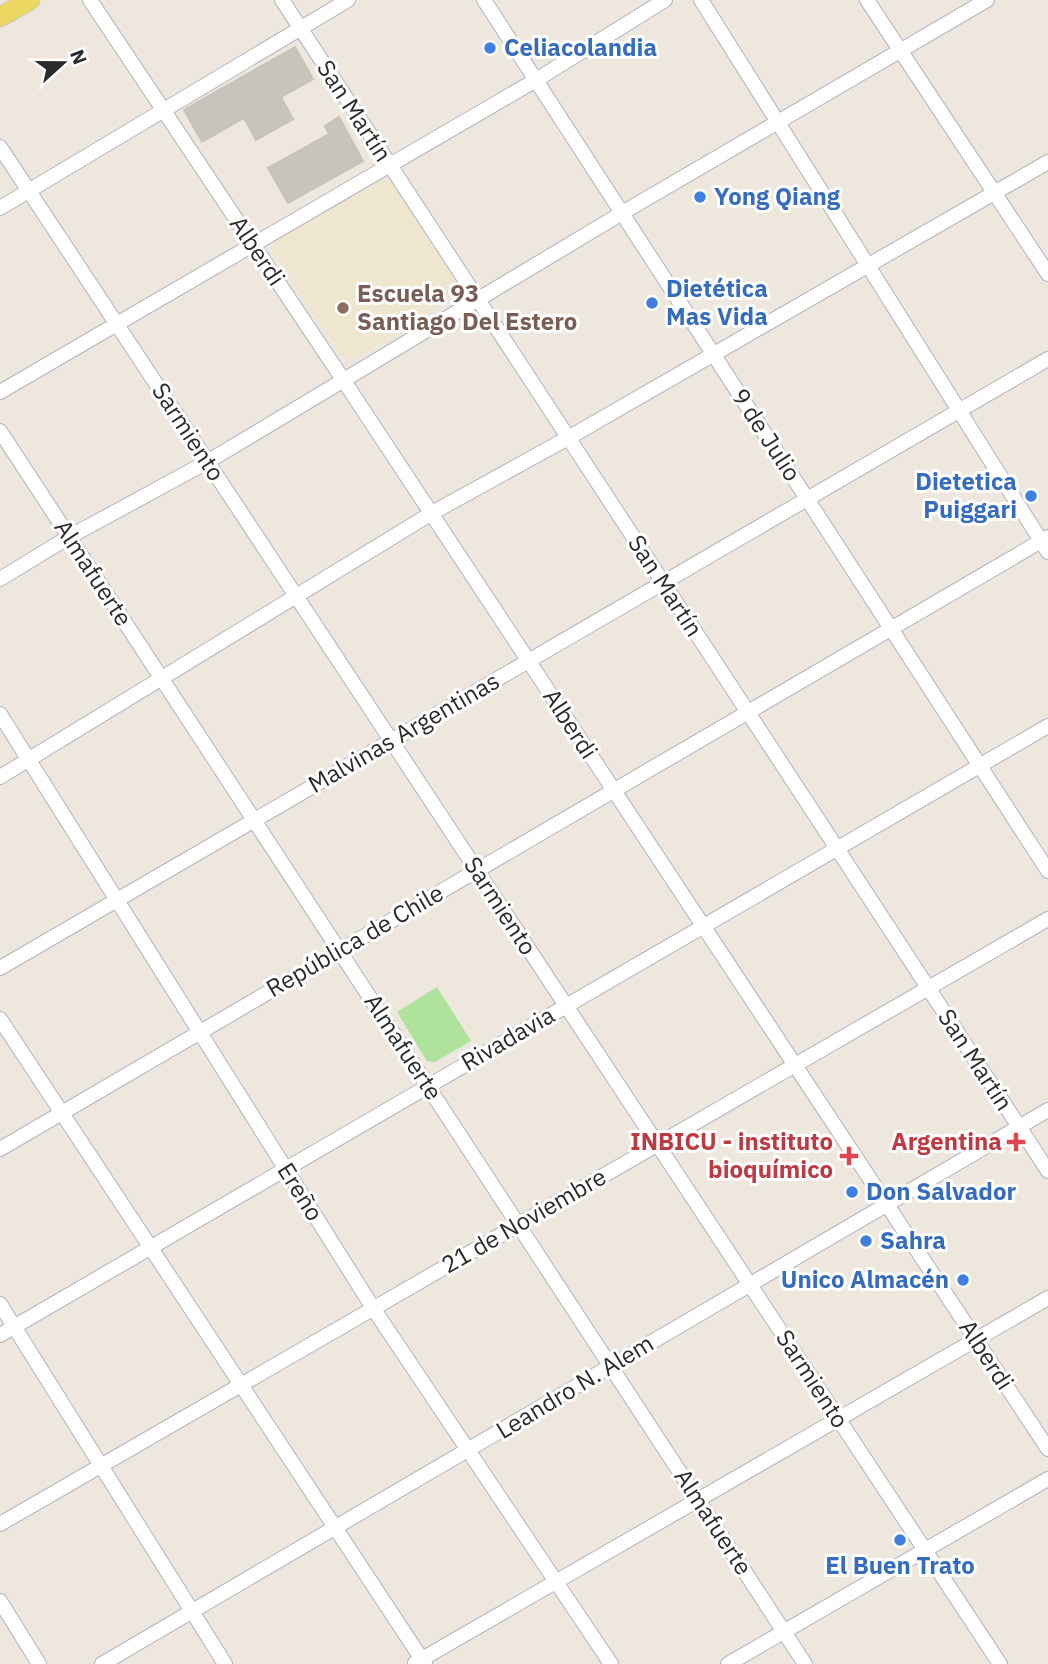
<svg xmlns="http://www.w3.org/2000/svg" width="1048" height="1664" font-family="'IBM Plex Sans',sans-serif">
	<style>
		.education { fill: #eee6ce }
		.green { fill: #afe29c }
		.building { fill: #c8c4bd; stroke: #c8c3b7; stroke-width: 2 }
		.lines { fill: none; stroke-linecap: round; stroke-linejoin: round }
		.minor-casing { stroke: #b1b3be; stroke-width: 16 }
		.major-casing { stroke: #c8c8c8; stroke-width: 21 }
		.minor { stroke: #fff; stroke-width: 14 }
		.major { stroke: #edd762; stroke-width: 19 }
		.shop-dot { fill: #3f7fe0; stroke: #fff; stroke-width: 2.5 }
		.education-dot { fill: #8d6e63; stroke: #fff; stroke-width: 2.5 }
		.health-dot { fill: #e0444e; stroke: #fff; stroke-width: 2.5 }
		.labels { text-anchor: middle; stroke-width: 6; stroke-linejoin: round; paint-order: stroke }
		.shop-label { font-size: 24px; font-weight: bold; fill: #366cbe; stroke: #fff; text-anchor: start }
		.street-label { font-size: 24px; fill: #2b2b2b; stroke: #fff }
		.education-label { font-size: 24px; font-weight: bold; fill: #785e54; stroke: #fff; text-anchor: start }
		.health-label { font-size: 24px; font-weight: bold; fill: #be3a42; stroke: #fff; text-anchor: end }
	</style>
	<rect width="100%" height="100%" fill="#ede7de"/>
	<!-- education -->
	<path class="education" d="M381 179 390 180 459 287 454 296 351 361 341 354 271 249 275 240Z"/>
	<!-- green -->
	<path class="green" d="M437 987 471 1041 435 1062 427 1061 397 1012Z"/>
	<!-- building -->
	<path class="building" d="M295 47 313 79 281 97 293 119 256 140 244 118 202 142 184 110Z
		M339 117 363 161 288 203 268 168 329 134 325 126Z"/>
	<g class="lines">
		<!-- minor casing -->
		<g class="minor-casing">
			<path id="minor" d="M90 0 344 381 1048 1449
				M282 0 1048 1171
				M484 0 1048 871
				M701 0 1048 552
				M867 0 1048 274
				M0 147 1000 1664
				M0 208 348 0
				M0 392 536 80 665 0
				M0 431 805 1664
				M0 579 69 537 207 462 622 213 987 0
				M0 714 373 1308 611 1664
				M0 777 432 513 568 438 1048 162
				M0 968 1048 359
				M0 1019 425 1664
				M0 1149 1048 537
				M0 1304 225 1664
				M0 1335 1048 726
				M0 1524 1048 919
				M0 1601 39 1664
				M415 1663 1048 1298
				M102 1664 1048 1110
				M728 1664 1048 1479"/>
		</g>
		<!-- major casing -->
		<g class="major-casing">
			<path id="major" d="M0 17 30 0"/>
		</g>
		<!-- minor -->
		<use href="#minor" class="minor"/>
		<!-- major -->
		<use href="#major" class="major"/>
	</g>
	<!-- markers -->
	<g class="shop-dot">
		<circle cx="490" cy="48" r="7"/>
		<circle cx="700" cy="197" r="7"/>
		<circle cx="652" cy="303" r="7"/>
		<circle cx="1031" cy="496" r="7"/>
		<circle cx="852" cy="1192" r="7"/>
		<circle cx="866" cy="1241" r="7"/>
		<circle cx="963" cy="1280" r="7"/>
		<circle cx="900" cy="1540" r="7"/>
	</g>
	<circle class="education-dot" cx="343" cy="308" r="7"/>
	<g class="health-dot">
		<path d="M1012.5 1131.5h7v7h7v7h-7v7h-7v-7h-7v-7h7z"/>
		<path d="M845.5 1145.5h7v7h7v7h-7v7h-7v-7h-7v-7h7z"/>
	</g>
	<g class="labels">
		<!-- shop labels -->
		<g class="shop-label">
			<text x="504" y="56">Celiacolandia</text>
			<text x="714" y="205">Yong Qiang</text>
			<text x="666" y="297">Dietética<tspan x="666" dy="28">Mas Vida</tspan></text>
			<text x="1017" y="490" text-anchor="end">Dietetica<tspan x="1017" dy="28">Puiggari</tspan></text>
			<text x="866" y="1200">Don Salvador</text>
			<text x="880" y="1249">Sahra</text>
			<text x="949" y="1288" text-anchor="end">Unico Almacén</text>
			<text x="900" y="1574" text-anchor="middle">El Buen Trato</text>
		</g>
		<!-- street labels -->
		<g class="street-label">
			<text transform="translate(354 111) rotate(57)" y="8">San Martín</text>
			<text transform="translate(257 251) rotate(56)" y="8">Alberdi</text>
			<text transform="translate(188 432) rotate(57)" y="8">Sarmiento</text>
			<text transform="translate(766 435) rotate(57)" y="8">9 de Julio</text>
			<text transform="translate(93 573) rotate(57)" y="8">Almafuerte</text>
			<text transform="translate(665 586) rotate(57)" y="8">San Martín</text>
			<text transform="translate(570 724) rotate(57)" y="8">Alberdi</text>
			<text transform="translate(404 733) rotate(-30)" y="8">Malvinas Argentinas</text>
			<text transform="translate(500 906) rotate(57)" y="8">Sarmiento</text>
			<text transform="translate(355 941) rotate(-30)" y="8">República de Chile</text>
			<text transform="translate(508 1039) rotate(-30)" y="8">Rivadavia</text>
			<text transform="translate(403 1047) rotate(57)" y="8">Almafuerte</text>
			<text transform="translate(975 1060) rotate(57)" y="8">San Martín</text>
			<text transform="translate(300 1192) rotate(58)" y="8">Ereño</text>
			<text transform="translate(524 1221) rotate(-30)" y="8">21 de Noviembre</text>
			<text transform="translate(986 1355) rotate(57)" y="8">Alberdi</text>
			<text transform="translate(812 1379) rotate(57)" y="8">Sarmiento</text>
			<text transform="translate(575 1387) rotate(-31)" y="8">Leandro N. Alem</text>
			<text transform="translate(713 1522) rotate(57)" y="8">Almafuerte</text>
		</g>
		<!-- education labels -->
		<g class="education-label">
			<text x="357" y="302">Escuela 93<tspan x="357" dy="28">Santiago Del Estero</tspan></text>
		</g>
		<!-- health labels -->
		<g class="health-label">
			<text x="833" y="1150">INBICU - instituto<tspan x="833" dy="28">bioquímico</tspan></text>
			<text x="1002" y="1150">Argentina</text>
		</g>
	</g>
	<!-- north arrow -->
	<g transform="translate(63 63) rotate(69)" stroke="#ffffff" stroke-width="5" paint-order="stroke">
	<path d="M0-5L12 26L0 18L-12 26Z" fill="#2b2b2b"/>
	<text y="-10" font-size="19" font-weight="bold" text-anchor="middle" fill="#2b2b2b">N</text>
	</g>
</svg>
